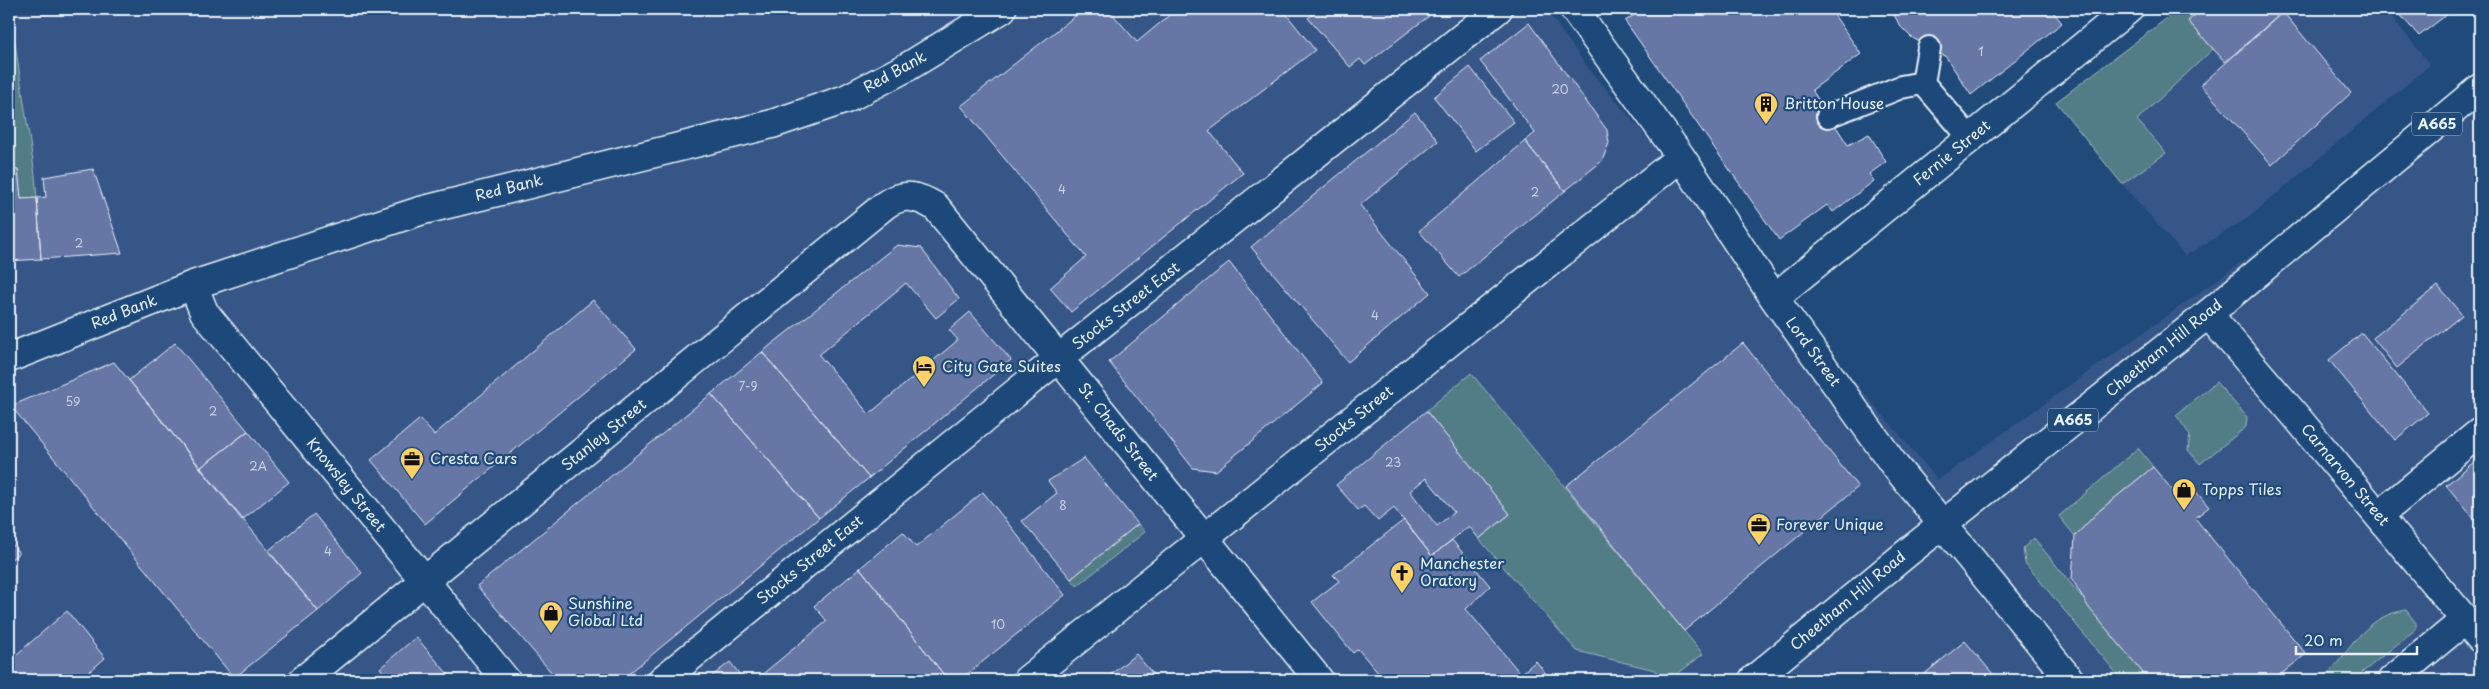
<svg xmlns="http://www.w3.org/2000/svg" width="2489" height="689" font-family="'Playpen Sans',sans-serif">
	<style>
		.built { fill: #345787 }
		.green { fill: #527d86; stroke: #9db7bf }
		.building { fill: #6676a5; stroke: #e8f1f8; fill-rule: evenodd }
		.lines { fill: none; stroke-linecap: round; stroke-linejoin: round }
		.service-casing { stroke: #e8f1f8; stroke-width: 26 }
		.minor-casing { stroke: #e8f1f8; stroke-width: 31 }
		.trunk-casing { stroke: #e8f1f8; stroke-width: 31 }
		.service { stroke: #1f4a7a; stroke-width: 22 }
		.minor { stroke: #1f4a7a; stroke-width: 28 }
		.trunk { stroke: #1f4a7a; stroke-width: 28 }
		.labels { text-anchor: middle; stroke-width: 4.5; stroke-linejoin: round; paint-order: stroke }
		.number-label { font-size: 12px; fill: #c8d2e3 }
		.shield { fill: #1f4a7a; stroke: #acbfd2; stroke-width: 1 }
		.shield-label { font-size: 14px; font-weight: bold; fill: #e8f1f8 }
		.street-label { font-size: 15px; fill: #e8f1f8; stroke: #1f4a7a }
		.poi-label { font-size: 15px; fill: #e8f1f8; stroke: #1f4a7a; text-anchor: start }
	</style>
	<rect width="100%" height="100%" fill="#1f4a7a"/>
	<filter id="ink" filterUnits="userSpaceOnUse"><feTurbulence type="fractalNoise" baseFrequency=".02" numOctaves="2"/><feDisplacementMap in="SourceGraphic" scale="10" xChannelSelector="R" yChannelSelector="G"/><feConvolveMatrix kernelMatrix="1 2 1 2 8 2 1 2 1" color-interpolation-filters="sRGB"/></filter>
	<g filter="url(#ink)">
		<!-- built -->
		<path class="built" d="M9 9H1546L1589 69 1938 480 2480 91V680H9Z
			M2202 9H2270L2277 17 2287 18 2297 9H2386L2430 65 2248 218 2185 256 2122 184 2165 153 2137 120 2213 49 2188 21Z"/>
		<!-- green -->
		<path class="green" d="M2179 9H2202L2188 21 2213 49 2137 120 2166 153 2122 184 2056 102Z
			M12 24 35 175 37 198 21 199 18 170H9V25Z
			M1471 373 1703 654 1670 680H1663L1655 670 1577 651 1479 539 1510 514 1426 411Z
			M2216 382 2247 417 2246 427 2200 464 2188 450 2190 435 2176 415Z
			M2138 448 2153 467 2099 511 2075 536 2059 516Z
			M1138 524 1145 532 1077 586 1071 579Z
			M2034 538 2149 680H2122L2025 563 2023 548Z
			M2406 610 2416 623V629L2353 680H2321C2351 654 2360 617 2406 610Z"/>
		<!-- building -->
		<path class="building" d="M1084 9H1108L1137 42 1177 9H1282L1315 50 1209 131 1243 173 1071 312 1050 288 1086 257 961 106Z
			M1308 9H1438L1365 65 1360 59 1350 67 1308 18 1313 14Z
			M1643 9H1830L1861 54 1812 90 1848 145 1869 134 1886 162 1869 174 1874 181 1833 212 1827 205 1779 240 1625 21Z
			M1891 9H2051L2062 23 1971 95 1946 57 1911 37 1900 26Z
			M2202 9H2270L2277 17 2225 62 2188 21Z
			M2395 9H2454L2419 36Z
			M2283 12 2351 93 2272 165 2201 85Z
			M1529 23 1607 130 1609 143 1602 161 1565 191 1525 141 1535 133 1480 61Z
			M1470 67 1514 122 1476 151 1434 97Z
			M1415 112 1438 141 1360 205 1430 293 1348 362 1251 247Z
			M1525 141 1565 191 1459 277 1419 231Z
			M93 169 122 253 41 259 37 198 46 197 44 177Z
			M9 170H18L21 199 37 198 41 259 9 261Z
			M897 245 921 248 959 299 936 318 906 283 819 355 869 414 958 340 949 330 970 312 1011 360 869 478 762 352Z
			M1229 262 1323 383 1216 471 1193 468 1109 362Z
			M2438 286 2462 315 2397 368 2373 338Z
			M593 300 636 349 425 524 371 460 420 419 434 435Z
			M2362 333 2428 413 2395 440 2329 360Z
			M175 343 248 431 200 468 129 380Z
			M1743 343 1858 487 1684 631 1566 486Z
			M762 352 869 478 819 518 711 394Z
			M114 362 318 611 234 678 11 406Z
			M711 394 819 518 621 680H558L477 586Z
			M1426 411 1510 514 1479 539 1469 526 1432 556 1394 508 1378 521 1364 506 1358 510 1336 485ZM1426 478 1454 512 1437 526 1410 491Z
			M248 431 289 482 242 520 200 468Z
			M2480 457V526L2446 485Z
			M1084 458 1138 524 1071 579 1022 521 1057 493 1048 481Z
			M2153 467 2179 498 2192 487 2209 507 2195 518 2306 654 2274 680H2149L2089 608 2072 579 2075 536 2099 511Z
			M983 492 1065 595 960 680H948L860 568 903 532 916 547Z
			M314 514 362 573 318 611 268 551Z
			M1404 520 1432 556 1452 540 1490 586 1466 609 1521 674 1536 661 1551 680H1384L1358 649 1353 653 1312 602 1339 581 1333 575Z
			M9 540 19 553 9 561Z
			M860 568 948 680H762L759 677 827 621 814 606Z
			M67 611 105 658 80 680H14L9 674V661Z
			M416 637 453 680H390L380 668Z
			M1965 641 1998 680H1917Z
			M1136 654 1158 680H1104Z
			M730 662 744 680H707Z
			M2450 673 2456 680H2441Z"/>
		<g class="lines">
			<!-- service casing -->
			<g class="service-casing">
				<path id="service" d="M1923 83 1929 48
					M1828 116 1901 87 1923 83 1970 138"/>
			</g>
			<!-- minor casing -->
			<g class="minor-casing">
				<path id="minor" d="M1574 9 1681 157 1774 298 1895 466 2070 680
					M193 285 204 312 506 680
					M1774 298 2129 9
					M2208 314 2294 414 2480 638
					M9 358 193 285 420 211 772 124 846 99 909 66 1002 9
					M2379 515 2480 432
					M303 680 885 205C904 192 918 196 936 207L1319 680
					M662 680 1034 378 1498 9
					M1027 680 1681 157
					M2392 680 2465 620"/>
			</g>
			<!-- trunk casing -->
			<g class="trunk-casing">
				<path id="trunk" d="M1753 680 1907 553 2208 314 2480 88"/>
			</g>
			<!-- service -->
			<use href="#service" class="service"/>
			<!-- minor -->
			<use href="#minor" class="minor"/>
			<!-- trunk -->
			<use href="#trunk" class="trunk"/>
		</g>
	</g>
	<!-- icons -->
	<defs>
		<g id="building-pin" transform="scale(1.25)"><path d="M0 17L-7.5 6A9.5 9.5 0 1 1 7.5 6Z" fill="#ffd166" stroke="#1f4a7a"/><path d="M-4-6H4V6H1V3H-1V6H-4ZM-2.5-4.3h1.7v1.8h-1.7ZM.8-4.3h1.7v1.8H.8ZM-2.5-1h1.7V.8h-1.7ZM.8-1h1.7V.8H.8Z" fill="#111"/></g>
		<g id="hotel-pin" transform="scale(1.25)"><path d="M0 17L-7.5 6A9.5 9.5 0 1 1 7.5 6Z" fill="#ffd166" stroke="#1f4a7a"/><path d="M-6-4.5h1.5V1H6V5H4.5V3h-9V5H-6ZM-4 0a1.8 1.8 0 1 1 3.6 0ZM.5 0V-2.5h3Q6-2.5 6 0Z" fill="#111"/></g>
		<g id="office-pin" transform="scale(1.25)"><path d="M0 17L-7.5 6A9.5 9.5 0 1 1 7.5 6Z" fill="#ffd166" stroke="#1f4a7a"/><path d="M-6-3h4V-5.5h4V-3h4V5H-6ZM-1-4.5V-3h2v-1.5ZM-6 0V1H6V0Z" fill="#111"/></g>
		<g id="shop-pin" transform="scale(1.25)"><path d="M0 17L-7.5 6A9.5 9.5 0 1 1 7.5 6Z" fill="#ffd166" stroke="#1f4a7a"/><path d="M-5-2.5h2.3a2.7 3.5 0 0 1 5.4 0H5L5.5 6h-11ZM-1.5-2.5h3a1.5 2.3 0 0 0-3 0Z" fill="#111"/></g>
		<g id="church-pin" transform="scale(1.25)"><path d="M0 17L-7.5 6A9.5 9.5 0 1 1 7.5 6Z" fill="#ffd166" stroke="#1f4a7a"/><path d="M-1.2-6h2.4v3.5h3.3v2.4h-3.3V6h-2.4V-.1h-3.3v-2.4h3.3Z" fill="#111"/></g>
	</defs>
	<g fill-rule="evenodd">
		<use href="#building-pin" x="1766" y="104"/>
		<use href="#hotel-pin" x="924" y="367"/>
		<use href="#office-pin" x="412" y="459"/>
		<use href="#shop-pin" x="2184" y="490"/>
		<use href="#office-pin" x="1759" y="525"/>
		<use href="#church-pin" x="1402" y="573"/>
		<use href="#shop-pin" x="551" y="613"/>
	</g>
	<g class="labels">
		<!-- number labels -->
		<g class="number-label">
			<text x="1981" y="56">1</text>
			<text x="1560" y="94">20</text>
			<text x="1062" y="194">4</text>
			<text x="1535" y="197">2</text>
			<text x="79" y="248">2</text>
			<text x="1375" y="320">4</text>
			<text x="748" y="391">7-9</text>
			<text x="73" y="406">59</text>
			<text x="213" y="416">2</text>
			<text x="1393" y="467">23</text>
			<text x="258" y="471">2A</text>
			<text x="1063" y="510">8</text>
			<text x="328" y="556">4</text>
			<text x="998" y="629">10</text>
		</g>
		<!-- shield labels -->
		<g class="shield">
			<rect x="2412" y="112.5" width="50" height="23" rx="4"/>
			<rect x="2048" y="408.5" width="50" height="23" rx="4"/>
		</g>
		<g class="shield-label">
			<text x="2437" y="129">A665</text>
			<text x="2073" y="425">A665</text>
		</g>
		<!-- street labels -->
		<g class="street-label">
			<text transform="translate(895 72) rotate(-29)" y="5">Red Bank</text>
			<text transform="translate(1952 153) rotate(-39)" y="5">Fernie Street</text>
			<text transform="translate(509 188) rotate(-14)" y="5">Red Bank</text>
			<text transform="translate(1126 306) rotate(-38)" y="5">Stocks Street East</text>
			<text transform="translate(124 312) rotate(-21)" y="5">Red Bank</text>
			<text transform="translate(2164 348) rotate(-39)" y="5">Cheetham Hill Road</text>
			<text transform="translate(1813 352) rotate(54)" y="5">Lord Street</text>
			<text transform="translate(1354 419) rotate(-39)" y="5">Stocks Street</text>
			<text transform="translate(1118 432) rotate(52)" y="5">St. Chads Street</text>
			<text transform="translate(604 435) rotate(-39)" y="5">Stanley Street</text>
			<text transform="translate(2345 475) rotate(50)" y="5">Carnarvon Street</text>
			<text transform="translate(346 485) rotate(51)" y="5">Knowsley Street</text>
			<text transform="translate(810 560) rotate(-39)" y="5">Stocks Street East</text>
			<text transform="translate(1848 601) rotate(-40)" y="5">Cheetham Hill Road</text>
		</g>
		<!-- poi labels -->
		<g class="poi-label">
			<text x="1784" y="109">Britton House</text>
			<text x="942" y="372">City Gate Suites</text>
			<text x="430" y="464">Cresta Cars</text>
			<text x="2202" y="495">Topps Tiles</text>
			<text x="1776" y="530">Forever Unique</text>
			<text x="1420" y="569">Manchester<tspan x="1420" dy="17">Oratory</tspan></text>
			<text x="568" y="609">Sunshine<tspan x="568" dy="17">Global Ltd</tspan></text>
		</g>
	</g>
	<!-- margin -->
	<rect width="2489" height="689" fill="none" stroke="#1f4a7a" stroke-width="30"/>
	<rect x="15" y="15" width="2459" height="659" fill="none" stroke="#e8f1f8" stroke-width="2" filter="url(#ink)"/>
	<!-- scale -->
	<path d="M2296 646v8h121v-8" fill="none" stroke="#e8f1f8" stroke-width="2.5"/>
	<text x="2304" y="646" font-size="15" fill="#e8f1f8" stroke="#1f4a7a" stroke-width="4" paint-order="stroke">20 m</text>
</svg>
